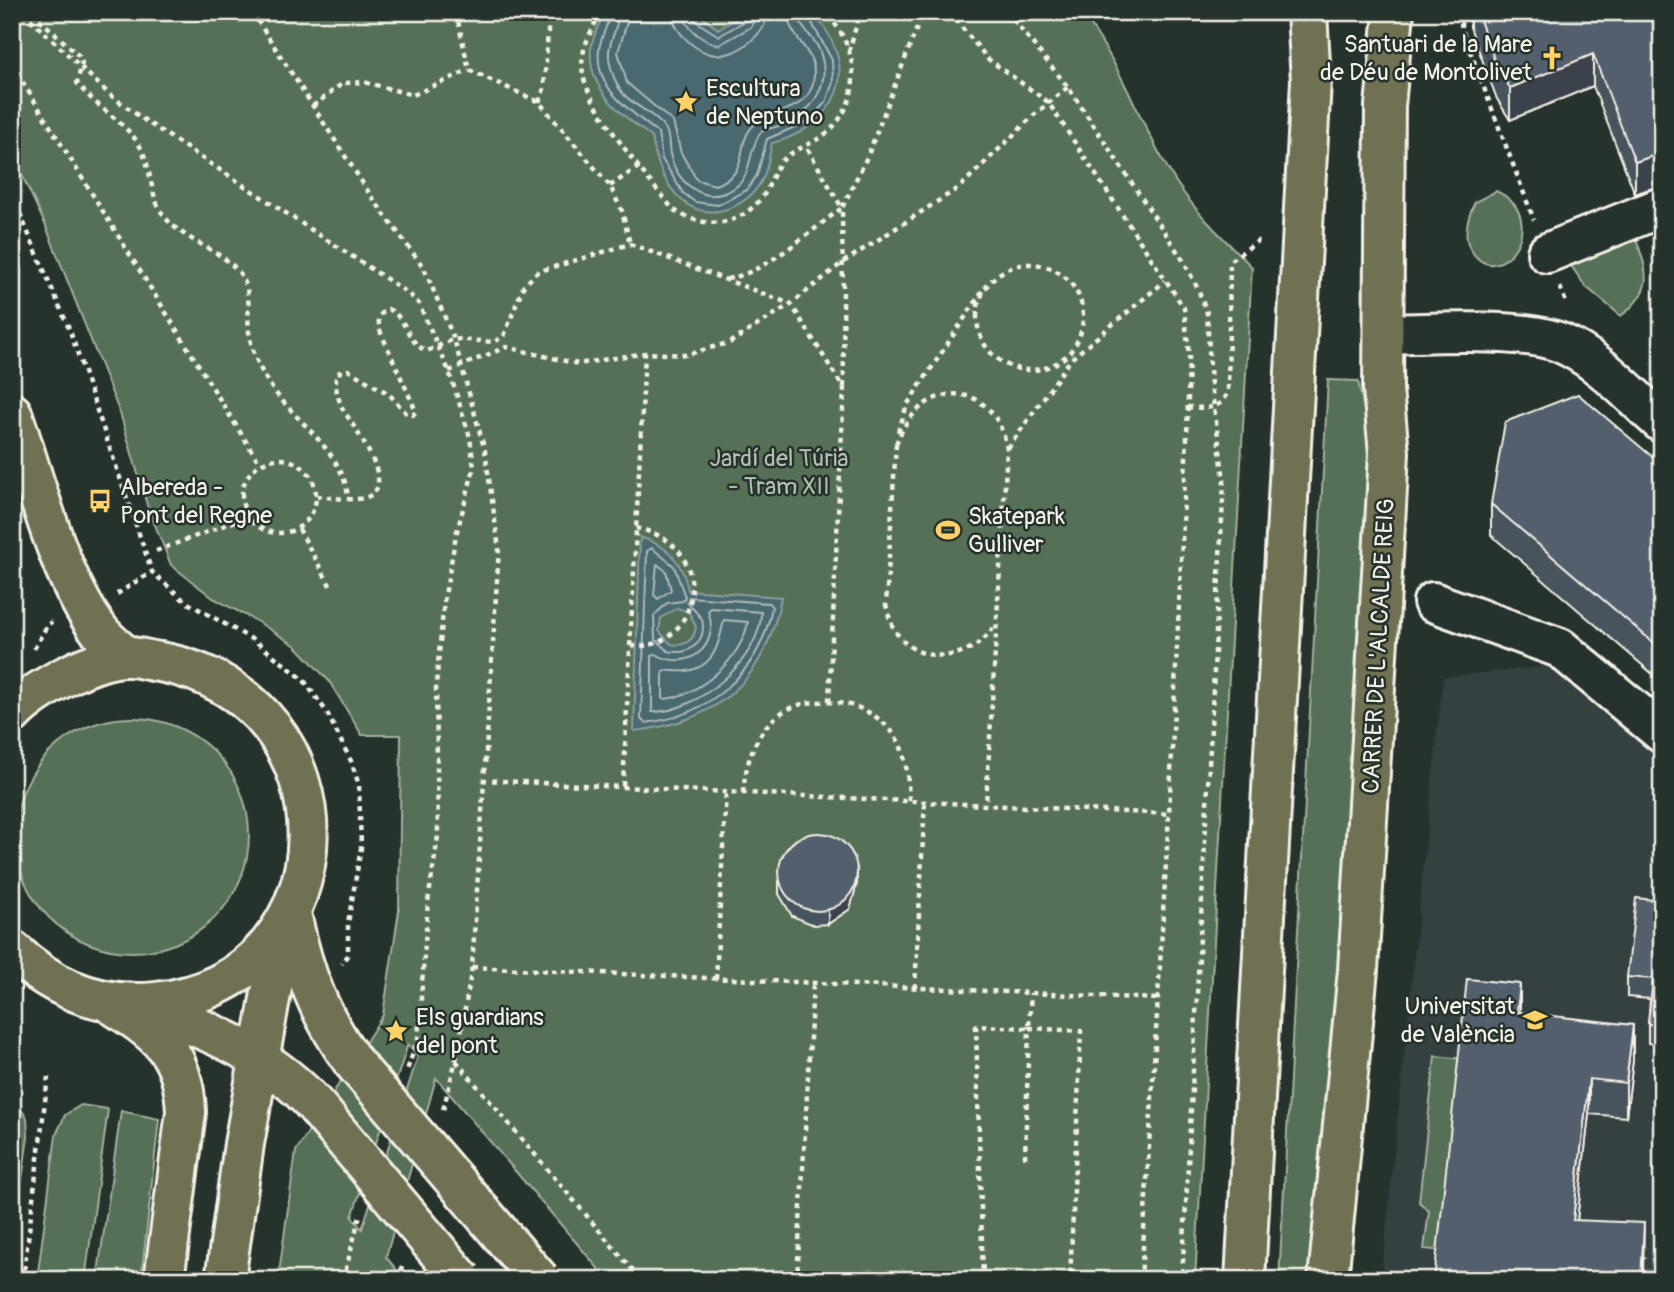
<svg xmlns="http://www.w3.org/2000/svg" width="1674" height="1292" font-family="Pangolin,sans-serif">
	<style>
		.built { fill: #344040 }
		.green { fill: #557056; stroke: #a4b09f; stroke-width: 2; fill-rule: evenodd }
		.water { fill: #48676f; stroke: #8d9e9f; stroke-width: 2; fill-rule: evenodd }
		.lines { fill: none; stroke-linecap: round; stroke-linejoin: round }
		.shore { stroke: #afbab8; stroke-width: 2 }
		.minor-casing { stroke: #f4f1e8; stroke-width: 44 }
		.major-casing { stroke: #f4f1e8; stroke-width: 44 }
		.path { stroke: #f4f1e8; stroke-width: 4.5; stroke-dasharray: 5 5; stroke-linecap: butt }
		.minor { stroke: #26332d; stroke-width: 38 }
		.major { stroke: #706f52; stroke-width: 38 }
		.major-bridge-casing { stroke: #f4f1e8; stroke-width: 44; stroke-linecap: butt }
		.major-bridge { stroke: #706f52; stroke-width: 38 }
		.wall { fill: #47525d; stroke: #f4f1e8; stroke-width: 2 }
		.shaded-wall { fill: #3a424c; stroke: #f4f1e8; stroke-width: 2 }
		.building { fill: #535f6c; stroke: #f4f1e8; stroke-width: 2 }
		.labels { text-anchor: middle; stroke-width: 5; stroke-linejoin: round; paint-order: stroke }
		.poi-label { font-size: 24px; fill: #f4f1e8; stroke: #26332d; text-anchor: start }
		.park-label { font-size: 24px; fill: #b4bdae; stroke: #26332d }
		.street-label { font-size: 24px; fill: #f4f1e8; stroke: #26332d }
	</style>
	<rect width="100%" height="100%" fill="#26332d"/>
	<filter id="ink" filterUnits="userSpaceOnUse"><feTurbulence type="fractalNoise" baseFrequency=".0143" numOctaves="2"/><feDisplacementMap in="SourceGraphic" scale="14" xChannelSelector="R" yChannelSelector="G"/><feConvolveMatrix kernelMatrix="1 2 1 2 8 2 1 2 1" color-interpolation-filters="sRGB"/></filter>
	<g filter="url(#ink)">
		<!-- built -->
		<path class="built" d="M1550 666 1662 760V1280H1381L1443 677Z"/>
		<!-- green -->
		<path class="green" d="M12 12H1081C1124 68 1140 126 1176 182 1197 214 1225 240 1252 267L1195 1280H608L436 1078 386 1257 405 1280H278L296 1151 383 1015 399 911 401 735H362L329 681 296 646 258 622 213 598 171 565 147 505 121 416 45 224 12 154ZM408 1044 418 1056 362 1229 352 1217Z
			M1496 191C1554 217 1499 296 1471 250 1462 236 1468 216 1475 202Z
			M1635 236C1648 273 1655 289 1621 316L1585 286 1570 264Z
			M1328 380 1358 381 1366 418 1370 468 1332 1058 1307 1280H1279Z
			M15 835a117 117 0 1 1 234 0a117 117 0 1 1-234 0Z
			M1435 1056 1462 1059 1441 1251 1424 1249 1429 1211 1419 1202Z
			M12 1096 27 1118 28 1137 12 1251Z
			M81 1105 108 1109 85 1280H37L56 1135 65 1115Z
			M121 1111 159 1119 141 1280H97Z"/>
		<!-- water -->
		<path class="water" d="M604 12H695L718 29 749 12H808C820 19 829 33 834 46 854 95 817 132 772 143 769 155 768 169 762 180 755 193 745 202 730 208 683 225 658 177 652 137 624 117 587 90 591 49 592 38 600 23 604 12Z
			M640 537C668 546 682 560 688 590L781 597C766 680 718 722 634 731ZM677 608 689 612 696 627C694 641 685 647 671 644L659 631 661 618Z"/>
		<g class="lines">
			<!-- shore -->
			<path class="shore" d="M610 12C609 25 600 37 599 50 594 90 632 111 658 133L662 159 683 193 695 202 718 205 747 190 757 175 767 139 807 122 826 102 833 82 832 60 806 12
				M619 12C618 31 605 45 610 64 619 108 645 102 665 128 670 135 668 145 670 154 676 180 701 205 729 191 755 179 746 151 761 132 768 128 774 128 782 125 816 112 834 79 817 45 810 34 798 26 798 12
				M630 12 618 52 627 83 673 122 681 153 697 180 715 185C753 173 733 145 754 125 772 107 811 115 814 76 816 50 788 37 787 12
				M672 12C673 32 697 54 717 55 738 56 767 33 768 12
				M683 12C684 28 704 42 719 45L751 27 757 12
				M692 12 695 21 719 36 745 21 748 12
				M652 548 674 566 685 597 683 601 667 603 654 616 655 639 668 651C690 656 707 642 702 619L687 602 689 597 769 603 772 607C761 671 710 716 645 723L641 719 647 551Z
				M657 564 666 571 671 590 658 599 654 595Z
				M711 608 761 612C762 658 697 713 652 712V656L656 654C688 673 721 646 708 611Z
				M724 620 748 622C742 658 699 697 663 699V671C670 670 678 672 686 671 715 667 719 643 724 620Z"/>
			<!-- minor casing -->
			<g class="minor-casing">
				<path id="minor" d="M1547 253 1662 207
					M1385 334C1428 333 1523 327 1561 343 1599 359 1631 396 1662 423
					M1433 602 1560 648 1662 733"/>
			</g>
			<!-- major casing -->
			<g class="major-casing">
				<path id="major" d="M12 413C34 476 59 579 99 630 106 640 117 648 126 656
					M12 714C33 690 97 655 129 657 139 657 150 661 160 662 360 698 355 980 156 1002 100 1008 52 988 12 950
					M292 918C304 975 319 1014 353 1062
					M108 1002C157 1033 184 1051 186 1112L164 1280
					M142 1006C207 1029 276 1057 321 1112
					M225 1280 244 1144 283 926
					M1245 1280 1311 81 1307 12
					M1328 1280 1358 970 1386 507 1389 453 1383 389 1385 106 1394 12"/>
			</g>
			<!-- path -->
			<path class="path" d="M23 12 109 94 147 122 408 293 419 304 449 371 470 437 474 468 456 535 444 601 436 685 438 836 428 902 418 1039 407 1070
				M32 12 79 56 82 63 77 83C94 106 122 119 138 143 153 166 148 196 165 217 185 243 222 248 241 275 252 291 247 313 249 332 251 348 257 363 265 377 288 418 344 448 348 498
				M252 12 371 196 424 268 454 339 485 451 499 549 472 967 457 1056 443 1110
				M456 12 469 70 539 102 610 186 622 211 630 244
				M531 12 549 17 544 89 539 102
				M600 12C591 34 579 49 583 74 588 107 651 184 674 210 705 230 740 227 763 196 771 185 774 168 784 159 797 147 816 143 829 131 865 97 858 46 825 12
				M949 12 988 59 1048 102 1184 308 1189 356 1187 437 1169 814 1141 1280
				M1007 12 1068 87 1183 260 1198 289 1207 313 1211 385 1224 480 1182 1280
				M1462 12 1461 27 1534 220
				M849 52 860 12
				M12 65 260 464
				M313 106 343 83 364 82 413 95 469 70
				M610 186 640 166
				M12 195 70 331 152 572 186 602 255 641 303 679 326 711 351 761 359 785 361 848 348 923V954L342 964
				M977 317a53 53 0 1 1 106 0a53 53 0 1 1-106 0Z
				M727 279C765 273 810 231 842 208L806 146
				M1560 287 1567 305
				M449 371 506 347 578 364 645 353 686 355 731 342 791 304 842 263 960 187 1034 115 1068 87
				M844 387 842 208 868 155 923 12
				M1187 407C1205 408 1219 411 1228 393L1230 261 1259 240
				M898 432 907 405 987 284
				M896 444C921 376 995 378 1007 449L986 804
				M896 444 886 605C889 616 891 626 898 635 922 668 978 659 995 624
				M1008 448 1071 359 1165 281
				M242 496a37 37 0 1 1 74 0a37 37 0 1 1-74 0Z
				M317 496C332 497 353 502 367 497 401 485 347 420 341 405 337 395 334 383 337 373L348 370 389 394 407 414 413 415 416 411 381 333C378 321 376 315 388 309 408 318 407 344 427 351L454 339 494 342 504 336 523 287 537 272 630 244 791 304 844 389 829 701
				M299 529 332 589
				M156 551 247 517
				M117 594 152 572
				M631 646C699 653 722 545 636 528
				M34 649 48 624 52 622
				M482 780 1169 814
				M623 786 645 353
				M743 793C748 736 776 694 838 703 860 705 879 716 893 733 907 751 908 779 909 801
				M472 967 1159 999
				M716 979 726 791
				M915 988 925 801
				M456 1061 641 1280
				M12 1070 23 1073
				M1025 1158 1029 1028 1081 1031 1070 1280
				M23 1280 48 1077
				M343 1280 360 1215
				M398 1280 402 1267
				M797 1280 813 983
				M983 1280 976 1026 1029 1028 1031 993"/>
			<!-- minor -->
			<use href="#minor" class="minor"/>
			<!-- major -->
			<use href="#major" class="major"/>
			<!-- major-bridge casing -->
			<g class="major-bridge-casing">
				<path id="major-bridge" d="M353 1062 540 1280
					M321 1112 462 1280"/>
			</g>
			<!-- major-bridge -->
			<use href="#major-bridge" class="major-bridge"/>
		</g>
		<!-- wall -->
		<path class="wall" d="M1470 12H1660L1662 19V187H1655L1635 194 1593 86 1510 120 1497 99 1470 27Z
			M1662 465V682L1491 535V504Z
			M779 881 857 883 850 909 828 924 814 925 792 916 779 894Z
			M1662 901V1045L1648 1043V1024L1650 999 1627 997V977Z
			M1520 1013 1633 1060 1626 1117 1589 1114 1577 1221 1644 1258 1434 1280Z"/>
		<!-- shaded-wall -->
		<path class="shaded-wall" d="M1593 54V86L1510 120V88Z
			M1655 155V187L1635 194V162Z
			M857 869V883L850 909 828 924V910Z
			M1520 984V1019L1517 1012Z
			M1633 1025V1060L1626 1117V1083Z
			M1589 1079V1114L1573 1255V1220Z
			M1644 1223 1643 1280H1641Z"/>
		<!-- building -->
		<path class="building" d="M1477 12H1660L1662 19V155H1655L1635 162 1593 54 1510 88 1497 67Z
			M1578 394 1662 465V650L1491 504 1505 422Z
			M779 872a39 39 0 1 1 78 0a39 39 0 1 1-78 0Z
			M1636 898 1662 901V1025L1648 1024 1653 979 1627 977Z
			M1467 979 1520 984 1517 1012 1633 1025 1626 1083 1589 1079 1573 1220 1644 1223 1641 1280H1434Z"/>
	</g>
	<!-- icons -->
	<defs>
		<g id="church-bare" transform="scale(1.89)"><path d="M-1.2-6h2.4v3.5h3.3v2.4h-3.3V6h-2.4V-.1h-3.3v-2.4h3.3Z" fill="#ffd166" stroke="#26332d" stroke-width="2.5" paint-order="stroke"/></g>
		<g id="sight-bare" transform="scale(1.89)"><path d="M0-6L1.8-2.2L6-1.7L2.9 1.2L3.7 5.4L0 3.3L-3.7 5.4L-2.9 1.2L-6-1.7L-1.8-2.2Z" fill="#ffd166" stroke="#26332d" stroke-width="2.5" paint-order="stroke"/></g>
		<g id="bus-bare" transform="scale(1.89)"><path d="M-5-6H5V4H4V6H2V4H-2V6H-4V4H-5ZM-3.5-4V0h7V-4ZM-3.5 1.2v1.5H-2V1.2ZM2 1.2v1.5H3.5V1.2Z" fill="#ffd166" stroke="#26332d" stroke-width="2.5" paint-order="stroke"/></g>
		<g id="stadium-bare" transform="scale(1.89)"><path d="M0-5a6.5 5 0 1 0 0 10a6.5 5 0 1 0 0-10ZM-3.5-1.8h7v3.6h-7Z" fill="#ffd166" stroke="#26332d" stroke-width="2.5" paint-order="stroke"/></g>
		<g id="university-bare" transform="scale(1.89)"><path d="M0-5L7-2L0 1L-7-2ZM-4 1L0 2.5L4 1V4Q0 6-4 4Z" fill="#ffd166" stroke="#26332d" stroke-width="2.5" paint-order="stroke"/></g>
	</defs>
	<g fill-rule="evenodd">
		<use href="#church-bare" x="1552" y="58"/>
		<use href="#sight-bare" x="686" y="102"/>
		<use href="#bus-bare" x="100" y="501"/>
		<use href="#stadium-bare" x="948" y="530"/>
		<use href="#university-bare" x="1535" y="1020"/>
		<use href="#sight-bare" x="396" y="1031"/>
	</g>
	<g class="labels">
		<!-- poi labels -->
		<g class="poi-label">
			<text x="1532" y="52" text-anchor="end">Santuari de la Mare<tspan x="1532" dy="28">de Déu de Montolivet</tspan></text>
			<text x="706" y="96">Escultura<tspan x="706" dy="28">de Neptuno</tspan></text>
			<text x="120" y="495">Albereda -<tspan x="120" dy="28">Pont del Regne</tspan></text>
			<text x="968" y="524">Skatepark<tspan x="968" dy="28">Gulliver</tspan></text>
			<text x="1515" y="1014" text-anchor="end">Universitat<tspan x="1515" dy="28">de València</tspan></text>
			<text x="416" y="1025">Els guardians<tspan x="416" dy="28">del pont</tspan></text>
		</g>
		<!-- park labels -->
		<g class="park-label">
			<text x="779" y="466">Jardí del Túria<tspan x="779" dy="28">- Tram XII</tspan></text>
		</g>
		<!-- street labels -->
		<g class="street-label">
			<text transform="translate(1378 646) rotate(-87)" y="8">CARRER DE L'ALCALDE REIG</text>
		</g>
	</g>
	<!-- margin -->
	<rect width="1674" height="1292" fill="none" stroke="#26332d" stroke-width="42"/>
	<rect x="21" y="21" width="1632" height="1250" fill="none" stroke="#f4f1e8" stroke-width="2.5" filter="url(#ink)"/>
</svg>
